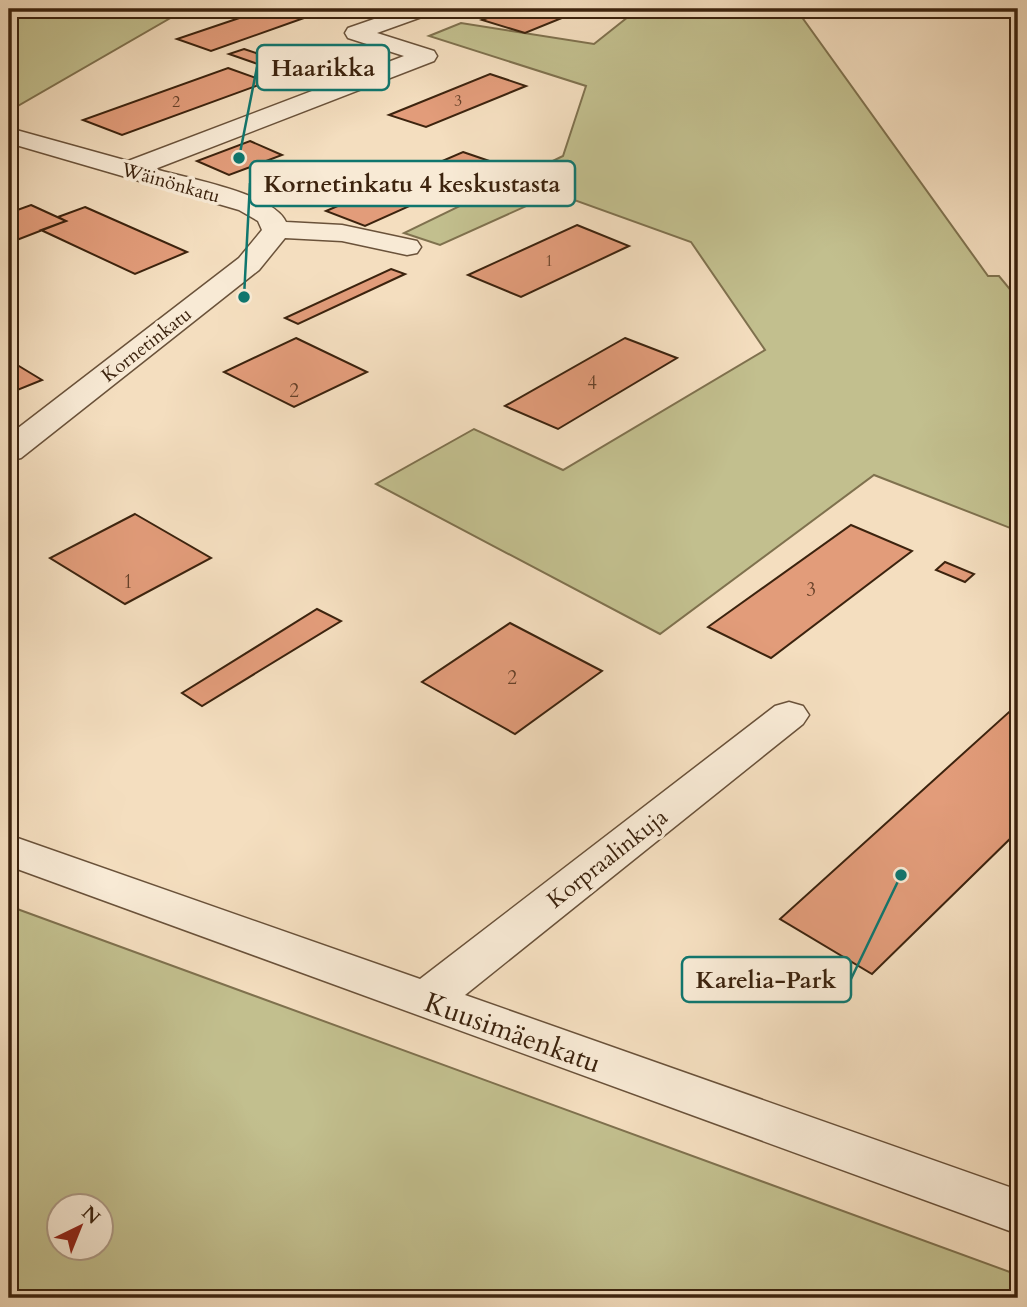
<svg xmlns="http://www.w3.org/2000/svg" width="1027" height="1307" font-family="Cardo,serif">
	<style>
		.green { fill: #c2bf8e; stroke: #7f714e; stroke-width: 2; fill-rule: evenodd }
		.building { fill: #e29c7a; stroke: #3c230e; stroke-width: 2 }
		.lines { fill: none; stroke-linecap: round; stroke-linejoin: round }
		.street-casing { stroke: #6a523a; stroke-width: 3 }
		.street { fill: #f8ead5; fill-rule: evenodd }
		.labels { text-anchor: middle; stroke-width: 7; stroke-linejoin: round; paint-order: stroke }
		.far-number-label { font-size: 16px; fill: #664129 }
		.far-street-label { font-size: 19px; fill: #3c230e; stroke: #f8ead5 }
		.number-label { font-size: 19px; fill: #664129 }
		.street-label { font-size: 23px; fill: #3c230e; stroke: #f8ead5 }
		.near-street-label { font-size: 28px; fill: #3c230e; stroke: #f8ead5 }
		.leader { fill: none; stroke: #0f766e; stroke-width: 2.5 }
		.callout-dot { fill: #0f766e; stroke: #f8ead5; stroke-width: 2.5 }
		.callout { fill: #f8ead5; stroke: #0f766e; stroke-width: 2.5 }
		.callout-label { font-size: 24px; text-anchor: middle; font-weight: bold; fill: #3c230e }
	</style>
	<rect width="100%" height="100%" fill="#f4debf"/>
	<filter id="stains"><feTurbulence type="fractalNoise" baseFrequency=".00286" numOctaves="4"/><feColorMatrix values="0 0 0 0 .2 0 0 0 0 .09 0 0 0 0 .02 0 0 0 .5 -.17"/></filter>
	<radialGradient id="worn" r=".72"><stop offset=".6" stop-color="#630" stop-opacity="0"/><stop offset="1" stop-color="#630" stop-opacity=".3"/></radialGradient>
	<!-- green -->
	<path class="green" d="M9 9C32 9 52 15 74 9H186L9 111Z
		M638 9H796L988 276H999L1018 299V531L874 475 660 634 376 484 474 429 563 470 765 350 691 242 555 193 440 245 404 233 563 156 586 86 429 36 461 23 594 44Z
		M9 906 1018 1275V1298H9ZM60 1206H102V1248H60Z"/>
	<!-- building -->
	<path class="building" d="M266 9H304L318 13 211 51 177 39Z
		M512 9H584L525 33 482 20Z
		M244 49 330 78 315 84 229 54Z
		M228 68 267 82 122 135 83 120Z
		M490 74 526 86 426 127 389 115Z
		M250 141 282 155 229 175 197 161Z
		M463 152 501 165 365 226 326 211Z
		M31 205 66 221 9 243V213Z
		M85 207 187 252 135 274 41 230 66 221 58 217Z
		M577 225 629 246 521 297 468 275Z
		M391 269 405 274 298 324 285 318Z
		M296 338 367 372 294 407 224 372Z
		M625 338 677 358 558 429 505 406Z
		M9 360 42 380 15 391 9 388Z
		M135 514 211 558 125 604 50 558Z
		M851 525 912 551 771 658 708 627Z
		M945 562 974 574 965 582 936 570Z
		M317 609 341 621 202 706 182 693Z
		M510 623 602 671 515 734 422 682Z
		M1018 704V831L872 974 780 919Z"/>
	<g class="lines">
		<!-- street casing -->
		<g class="street-casing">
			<path id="street" d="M403 9H433L430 14 377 33 434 51 437 56 434 61 155 169C185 178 273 193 286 222L342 225 417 241 421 247 417 253 407 255 342 241 285 238 259 270 21 458 9 461V435L239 258 262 230 258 221 239 210 9 143V128L128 161 404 56 348 38 345 33 348 28Z
				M789 702 803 706 809 715 803 724 465 995 1018 1190V1234L9 866V835L420 979 775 706Z"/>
		</g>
		<!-- street -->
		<use href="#street" class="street"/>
	</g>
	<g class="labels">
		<!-- far-number labels -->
		<g class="far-number-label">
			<text x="458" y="106">3</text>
			<text x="176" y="107">2</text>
			<text x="549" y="266">1</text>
		</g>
		<!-- far-street labels -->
		<g class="far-street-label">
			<text transform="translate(171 182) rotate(16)" y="7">Wäinönkatu</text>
			<text transform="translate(146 344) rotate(-38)" y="7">Kornetinkatu</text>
		</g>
		<!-- number labels -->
		<g class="number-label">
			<text x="592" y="389">4</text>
			<text x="294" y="397">2</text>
			<text x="128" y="588">1</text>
			<text x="811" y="596">3</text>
			<text x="512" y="684">2</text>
		</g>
		<!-- street labels -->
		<g class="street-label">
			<text transform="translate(607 858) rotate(-38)" y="8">Korpraalinkuja</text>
		</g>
		<!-- near-street labels -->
		<g class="near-street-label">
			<text transform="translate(513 1032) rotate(20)" y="10">Kuusimäenkatu</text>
		</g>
	</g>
	<!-- callouts -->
	<path class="leader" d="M239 158L257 67M244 297L250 183M901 875L851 979"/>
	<g class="callout-dot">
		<circle cx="239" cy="158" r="7"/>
		<circle cx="244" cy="297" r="7"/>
		<circle cx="901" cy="875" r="7"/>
	</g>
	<g class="callout">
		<rect x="257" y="45" width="132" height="45" rx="7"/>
		<rect x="250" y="161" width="325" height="45" rx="7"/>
		<rect x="682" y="957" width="169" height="45" rx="7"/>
	</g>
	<g class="callout-label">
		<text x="323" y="76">Haarikka</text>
		<text x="412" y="192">Kornetinkatu 4 keskustasta</text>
		<text x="766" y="988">Karelia-Park</text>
	</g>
	<!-- margin -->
	<rect width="1027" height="1307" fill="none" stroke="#f4debf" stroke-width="35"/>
	<rect x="10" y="10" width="1006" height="1286" fill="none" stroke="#3c230e" stroke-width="3.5"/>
	<rect x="18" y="18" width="992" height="1272" fill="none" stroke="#3c230e" stroke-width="2"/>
	<!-- north arrow -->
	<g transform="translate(80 1227) rotate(43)"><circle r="33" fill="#f8ead5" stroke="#ad9a85" stroke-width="2"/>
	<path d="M0-5L12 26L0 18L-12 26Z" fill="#8f2418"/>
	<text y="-10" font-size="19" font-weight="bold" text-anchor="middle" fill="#3c230e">N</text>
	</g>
	<rect width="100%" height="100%" filter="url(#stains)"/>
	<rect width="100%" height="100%" fill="url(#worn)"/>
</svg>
